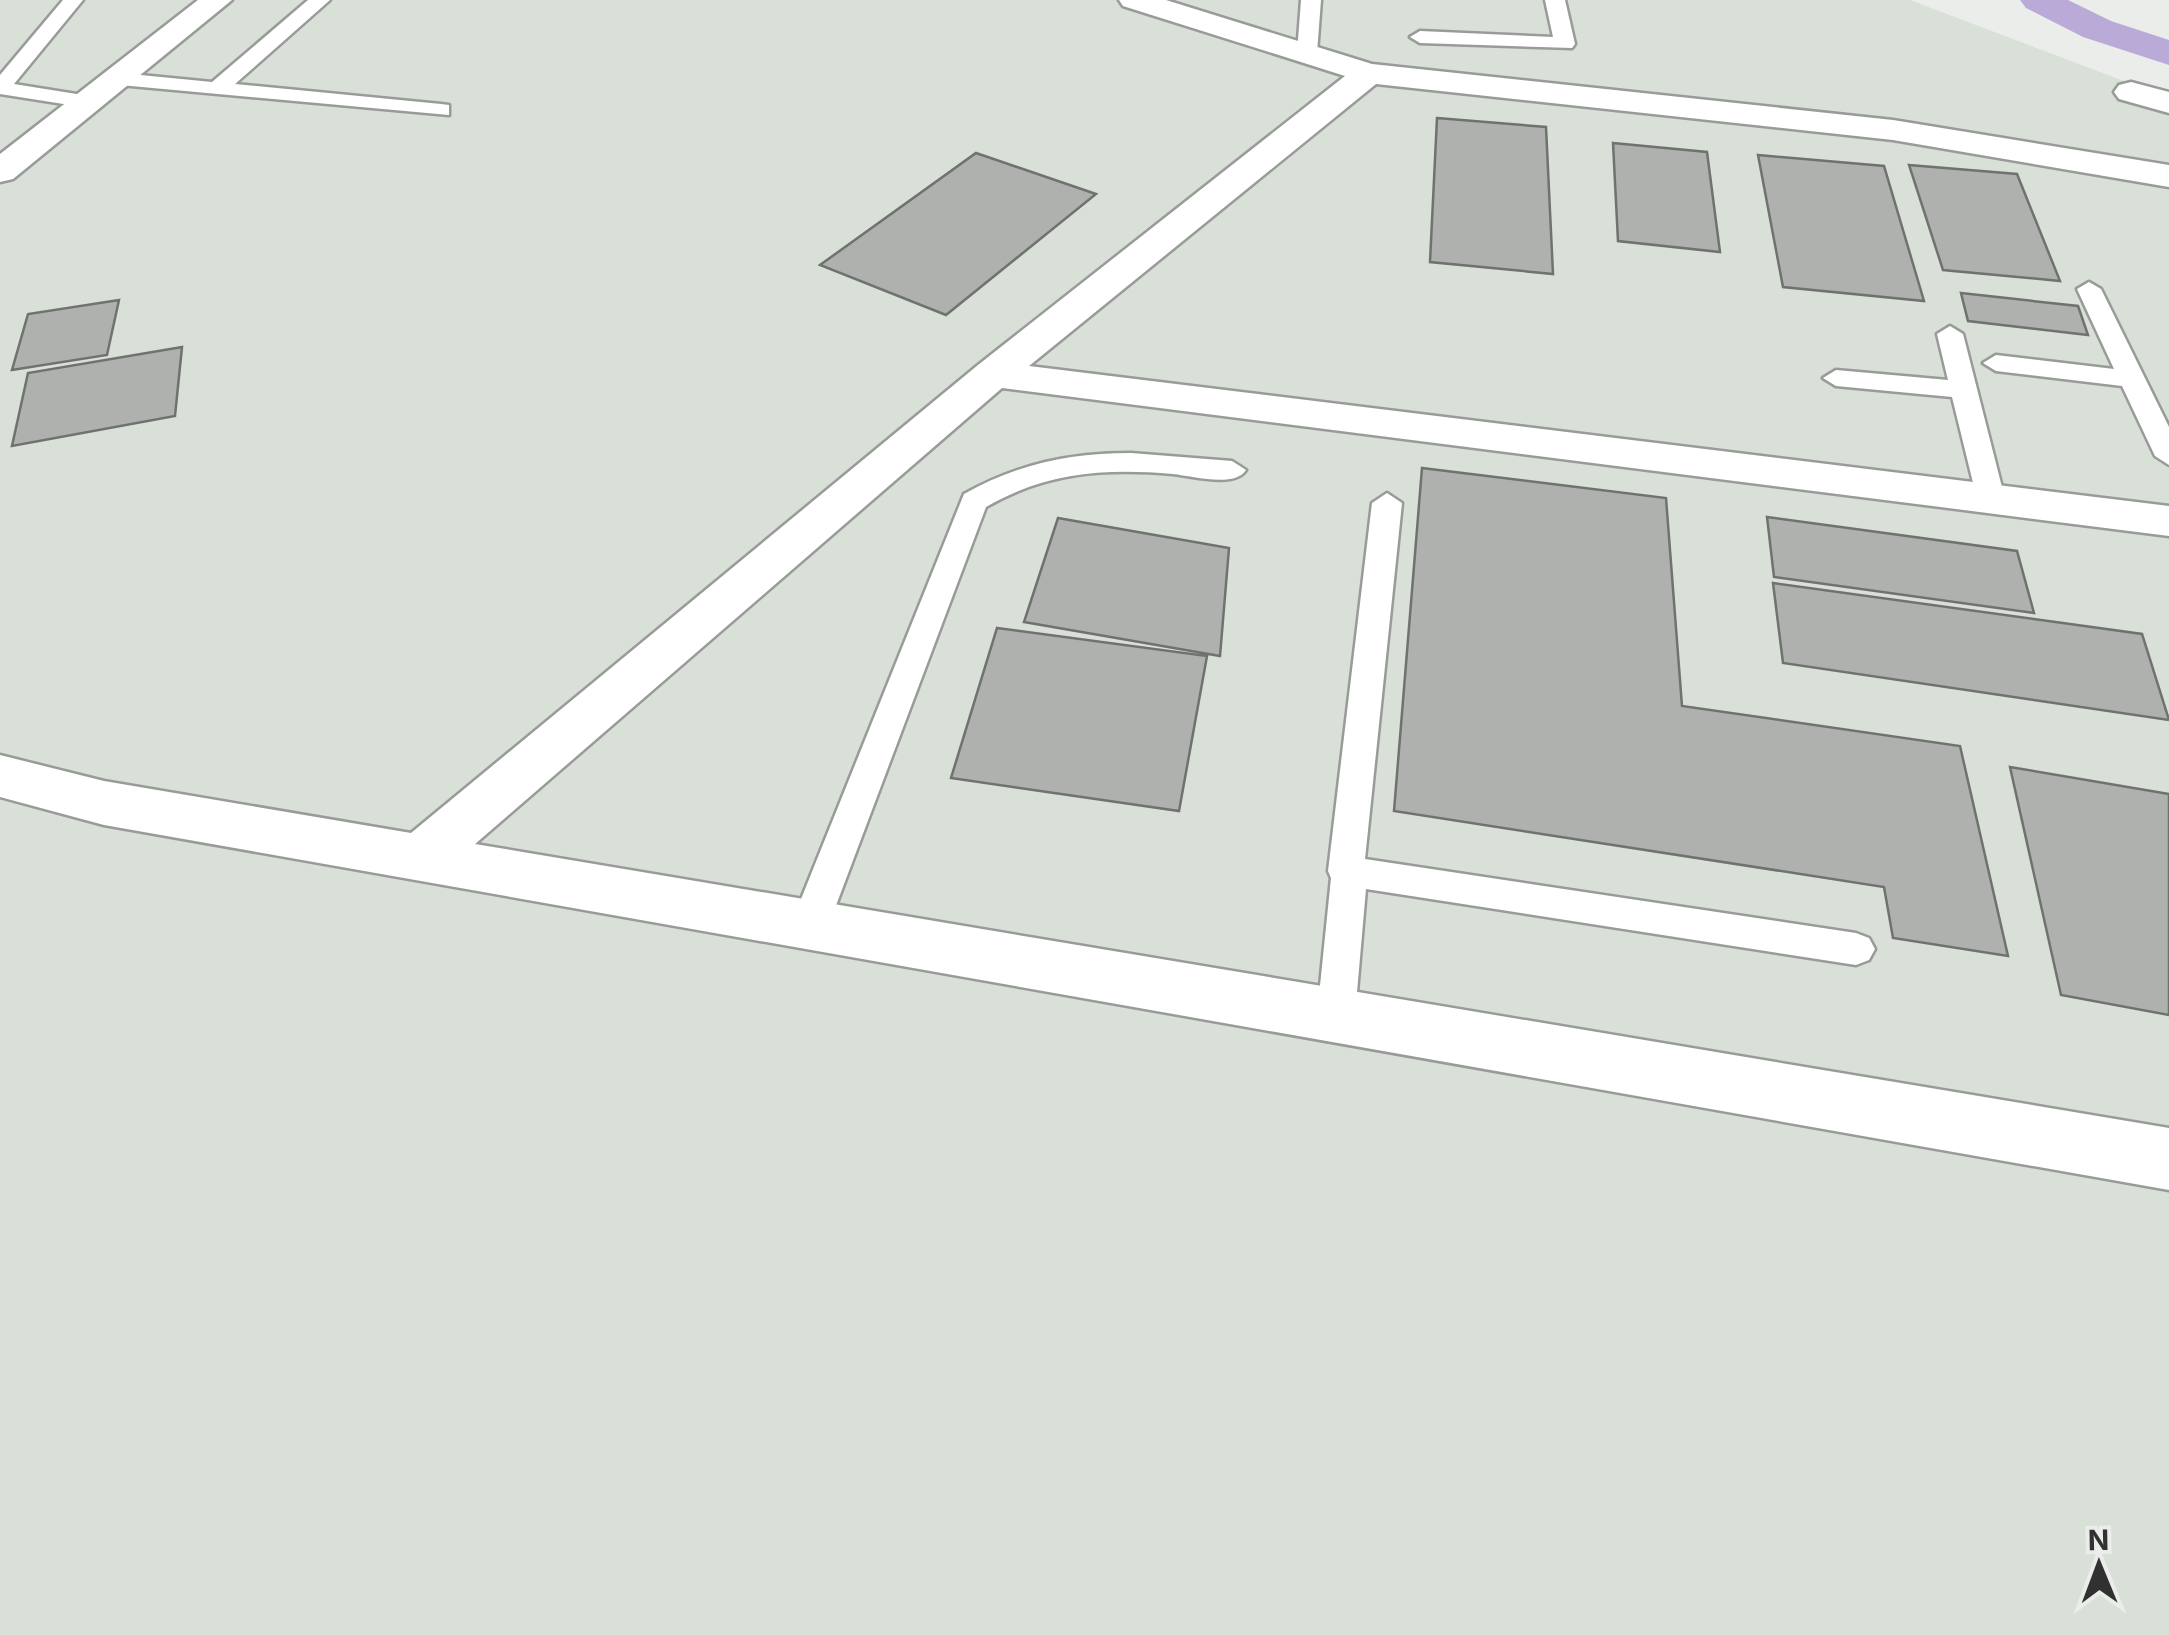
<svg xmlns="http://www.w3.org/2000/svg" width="2169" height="1635" font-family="Inter,sans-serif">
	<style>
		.built { fill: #d8e0d8 }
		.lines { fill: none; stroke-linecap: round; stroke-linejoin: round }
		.canal { fill: #baaad8; fill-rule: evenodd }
		.building { fill: #afb1af; stroke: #707270; stroke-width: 2.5 }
		.service-casing { stroke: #999b99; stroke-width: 5 }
		.minor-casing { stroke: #999b99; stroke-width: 5 }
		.tertiary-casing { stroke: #999b99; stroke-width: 5 }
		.service { fill: #fff; fill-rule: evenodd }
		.minor { fill: #fff; fill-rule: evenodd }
		.tertiary { fill: #fff; fill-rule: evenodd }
	</style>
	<rect width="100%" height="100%" fill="#eaedea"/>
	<!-- built -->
	<path class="built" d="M0 0H1910L2169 98V1635H0Z"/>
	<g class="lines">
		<!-- canal -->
		<path class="canal" d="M2020 0H2068L2111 21 2169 40V65L2083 37 2026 8Z"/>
	</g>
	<!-- building -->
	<path class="building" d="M1437 118 1546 127 1553 274 1430 262Z
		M1613 143 1707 152 1720 252 1618 241Z
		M976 153 1096 194 946 315 820 265Z
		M1758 155 1884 166 1924 301 1783 287Z
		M1909 165 2017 174 2060 281 1943 270Z
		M1961 293 2078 306 2088 335 1968 321Z
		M119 300 107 355 12 370 28 314Z
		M182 347 175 416 12 446 28 373Z
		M1422 468 1666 498 1682 706 1960 746 2008 956 1893 938 1884 887 1394 811Z
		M1767 517 2017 551 2034 613 1774 577Z
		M1058 518 1229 548 1220 656 1024 622Z
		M1773 583 2142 634 2169 720 1783 663Z
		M997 628 1207 656 1179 811 951 778Z
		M2010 767 2169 794V1015L2061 995Z"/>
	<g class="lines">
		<!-- service casing -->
		<g class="service-casing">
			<path id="service" d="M63 0H83L14 84 89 96 100 102 89 108 0 94V75Z
				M308 0H330L235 84 441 104 449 105V115L120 85 110 79 120 73 212 82Z
				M1301 0H1321L1317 53 1307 59 1297 53Z
				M1545 0H1565L1575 44 1572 48 1420 43 1410 37 1420 31 1553 37Z
				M2089 282 2101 289 2169 427V465L2155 456 2122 386 1996 371 1983 363 1996 355 2114 369 2077 289Z
				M1950 326 1963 334 2005 499 1991 509 1977 499 1952 397 1836 386 1823 378 1836 370 1948 380 1937 334Z
				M1131 453 1232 461 1246 470C1235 488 1192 476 1173 474 1105 468 1046 472 986 507L829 924 823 935 810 940 797 935 791 924 964 494C1018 464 1069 453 1131 453Z
				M1387 493 1402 503 1365 859 1856 933 1869 938 1875 949 1869 960 1856 965 1366 889 1355 1015 1350 1027 1336 1032 1322 1027 1317 1015 1331 878 1328 871 1372 503Z"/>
		</g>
		<!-- minor casing -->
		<g class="minor-casing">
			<path id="minor" d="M1119 0H1166L1372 64 1893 120 2169 165V187L1893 140 1376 84 1029 366 2169 506V536L1002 388 475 844 2169 1128V1190L104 825 0 797V755L104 781 411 833 978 365 1345 76 1123 6Z
				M2131 82 2169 92V113L2119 99 2114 92 2119 85Z"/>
		</g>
		<!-- tertiary casing -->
		<g class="tertiary-casing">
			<path id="tertiary" d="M198 0H232L13 179 0 182V154Z"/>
		</g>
		<!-- service -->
		<use href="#service" class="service"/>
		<!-- minor -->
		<use href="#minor" class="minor"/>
		<!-- tertiary -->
		<use href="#tertiary" class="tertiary"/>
	</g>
	<!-- north arrow -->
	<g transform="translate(2099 1565) rotate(359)" stroke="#eaedea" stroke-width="8" paint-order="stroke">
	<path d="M0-8L18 38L0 25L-18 38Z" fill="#303130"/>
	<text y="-15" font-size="28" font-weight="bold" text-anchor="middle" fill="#303130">N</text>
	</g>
</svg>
